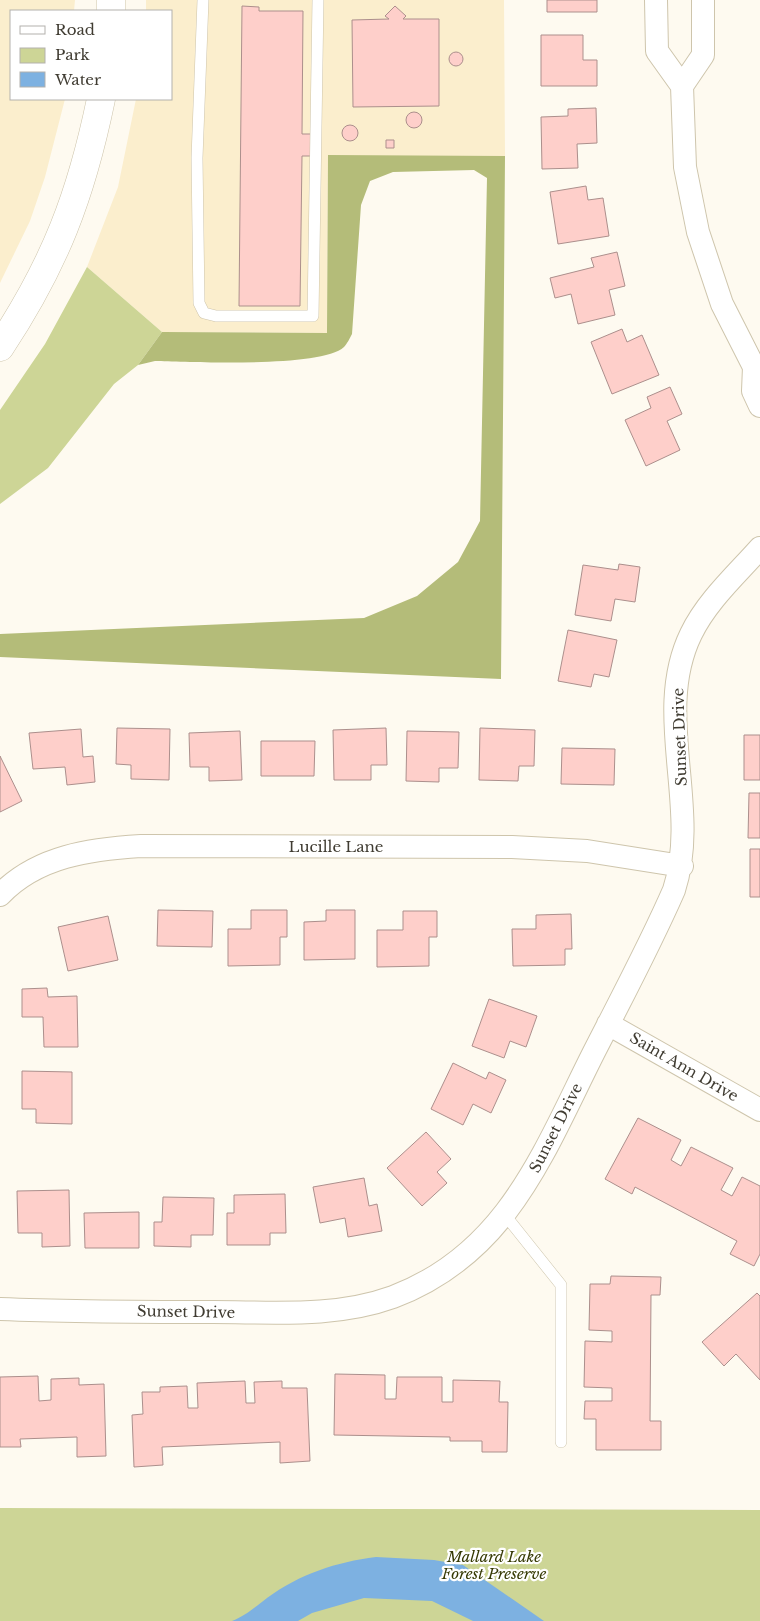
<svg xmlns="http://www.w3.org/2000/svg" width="760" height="1621" font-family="'Libre Baskerville',serif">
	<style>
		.built { fill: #fbeecd }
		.green { fill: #cdd596 }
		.forest { fill: #b4bc79 }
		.water { fill: #7db1e1 }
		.building { fill: #fecfca; stroke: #ac8f8c }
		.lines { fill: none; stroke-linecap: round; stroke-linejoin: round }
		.lane-casing { stroke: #cec5ac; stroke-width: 12 }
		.street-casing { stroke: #cec5ac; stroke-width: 24 }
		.secondary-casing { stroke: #cec5ac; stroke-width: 29 }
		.lane { stroke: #fff; stroke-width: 11 }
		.street { stroke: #fff; stroke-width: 22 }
		.secondary { stroke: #fff; stroke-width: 28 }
		.labels { text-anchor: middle; stroke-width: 4.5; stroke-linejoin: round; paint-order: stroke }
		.street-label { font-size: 15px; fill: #403c32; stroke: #fff }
		.park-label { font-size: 15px; font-style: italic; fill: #363a04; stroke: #fff }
	</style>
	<rect width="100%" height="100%" fill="#fefaf0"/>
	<!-- built -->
	<path class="built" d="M0 0H75L74 11H11V99H65L45 177 30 221 0 283Z
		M146 0H504L505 156H328L327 333 162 332 87 267 118 187 136 99H171V11H146Z"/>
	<!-- green -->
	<path class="green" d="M87 267 162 332 138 365 114 384 48 468 0 504V410L45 344Z
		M0 1508 760 1510V1621H0Z"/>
	<!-- forest -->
	<path class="forest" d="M328 155 505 156 501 679 0 657V634L364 618 417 596 458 562 480 521 487 178 474 170 393 172 370 181 361 205 352 334C350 338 347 344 344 347 321 368 190 362 155 361L138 365 162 332 327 333Z"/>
	<!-- water -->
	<path class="water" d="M376 1557 434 1560 463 1565 544 1621H473L432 1601 364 1598 312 1613 298 1621H232C247 1615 255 1607 267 1598 300 1574 336 1562 376 1557Z"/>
	<!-- building -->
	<path class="building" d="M547 0H597V12H547Z
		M242 6 259 7V11H303L302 134H311V156H302L300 306H239Z
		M395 6 406 16 403 19H439V106L353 107 352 20 389 19 385 16Z
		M541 35H583V60H597V86H541Z
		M449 59a7 7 0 1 1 14 0a7 7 0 1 1-14 0Z
		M596 108 597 143 577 144 578 168 542 169 541 117 568 116V109Z
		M406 120a8 8 0 1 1 16 0a8 8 0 1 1-16 0Z
		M342 133a8 8 0 1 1 16 0a8 8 0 1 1-16 0Z
		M386 140H394V148H386Z
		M586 186 588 200 603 198 609 236 558 244 550 192Z
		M617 252 625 286 609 290 615 315 578 324 571 294 555 298 550 278 594 267 591 258Z
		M622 329 627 342 642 335 659 375 612 394 591 342Z
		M670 387 682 414 667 421 680 450 646 466 625 420 651 408 647 397Z
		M619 564 640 567 635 602 615 599 611 621 575 615 583 565 618 570Z
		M568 630 617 640 609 677 594 674 591 687 558 681Z
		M117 728 170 729 169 780 131 779V765L116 764Z
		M386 728 387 765H371V780H334L333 730Z
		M480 728 535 730 534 766H519L518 781 479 780Z
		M81 729 83 757 93 756 95 782 67 785 65 767 33 769 29 733Z
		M240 731 242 780 209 781V767H190L189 733Z
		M407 731 459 732 458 768H439V782L406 781Z
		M744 735H760V780H744Z
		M261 741H315L314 776H261Z
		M562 748 615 749 614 785 561 784Z
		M0 756 22 801 0 812Z
		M749 793H760V838H748Z
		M750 849H760V897H750Z
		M158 910 213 911 212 947 157 946Z
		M251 910H287V937H280V965L228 966V929H251Z
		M326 910H355V959L304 960V922L326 921Z
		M403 911H437V937H429V966L377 967V930H403Z
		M571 914 572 949H565V965L513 966 512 929H536V915Z
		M108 916 118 960 68 971 58 927Z
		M47 988 48 997 77 996 78 1047H44L43 1017H22V989Z
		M489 999 537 1016 526 1047 510 1041 504 1058 472 1046Z
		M453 1063 486 1079 489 1072 506 1080 491 1113 473 1104 463 1125 431 1109Z
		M22 1071 72 1072V1124L36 1123V1109H22Z
		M638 1118 681 1140 671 1160 681 1166 691 1147 733 1168 721 1190 732 1196 742 1177 760 1186V1254L754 1266 730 1254 737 1241 635 1187 632 1194 605 1179Z
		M426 1132 451 1159 437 1172 447 1183 422 1206 387 1168Z
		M364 1178 369 1206 377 1204 382 1231 348 1237 345 1218 320 1223 313 1187Z
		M69 1190 70 1246 42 1247V1233H18L17 1191Z
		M285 1194 286 1233H270V1245H227V1213H234V1195Z
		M163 1197 214 1198 213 1235H191V1247L154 1246V1222H162Z
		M139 1212V1248H85L84 1213Z
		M611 1276 661 1277 660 1295H651L650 1421H661V1450H596V1419H584L585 1401H612V1388L584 1387 585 1341 612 1342V1331L589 1330 590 1284H610Z
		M757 1293 760 1296V1380L736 1354 724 1366 702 1342Z
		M335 1374 385 1375V1399H396L397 1377H442V1402H453V1380L500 1381 499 1402H508L507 1452H482V1441H450V1437L334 1435Z
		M38 1376 39 1401 51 1400V1379L79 1378V1385L104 1384 106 1456 77 1457V1437L20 1439 21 1447H0V1377Z
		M245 1381 246 1403H255L254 1382 282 1381V1388H307L310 1461 280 1463V1442L162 1447 163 1465 134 1467 132 1415 143 1414 142 1392H160V1387L187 1386 188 1408H198L197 1383Z"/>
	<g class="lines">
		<!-- lane casing -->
		<g class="lane-casing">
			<path id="lane" d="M203 0 197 158 199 303 204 313 216 316H313L318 0
				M505 1215 561 1285V1442"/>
		</g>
		<!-- street casing -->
		<g class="street-casing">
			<path id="street" d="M656 0 657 51 682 86 685 167 698 232 722 304 754 367 753 391 760 406
				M682 86 703 55V0
				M0 895C37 856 91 849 141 846L512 847 587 851 682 866
				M608 1024 760 1110
				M0 1309C71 1312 142 1312 213 1312 273 1312 335 1318 393 1297 507 1254 543 1153 594 1052 621 999 650 945 674 890 701 807 652 714 691 634 707 601 736 575 760 548"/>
		</g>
		<!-- secondary casing -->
		<g class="secondary-casing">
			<path id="secondary" d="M111 11V0
				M0 347C55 264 81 196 101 99"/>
		</g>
		<!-- lane -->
		<use href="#lane" class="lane"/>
		<!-- street -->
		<use href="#street" class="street"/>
		<!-- secondary -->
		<use href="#secondary" class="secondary"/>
	</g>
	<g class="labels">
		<!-- street labels -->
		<g class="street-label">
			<text transform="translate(680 737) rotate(-92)" y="5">Sunset Drive</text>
			<text x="336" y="852">Lucille Lane</text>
			<text transform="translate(684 1067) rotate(30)" y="5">Saint Ann Drive</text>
			<text transform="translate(556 1128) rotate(-63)" y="5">Sunset Drive</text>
			<text transform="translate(186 1312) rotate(1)" y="5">Sunset Drive</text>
		</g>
		<!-- park labels -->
		<g class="park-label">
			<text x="494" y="1562">Mallard Lake<tspan x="494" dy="17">Forest Preserve</tspan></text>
		</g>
	</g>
	<!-- legend -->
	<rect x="10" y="10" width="162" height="90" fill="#ffffff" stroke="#b3b1ad"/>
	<rect x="20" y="26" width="25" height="8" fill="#ffffff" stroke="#b3b1ad"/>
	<text x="55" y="35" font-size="15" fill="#403c32">Road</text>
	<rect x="20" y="48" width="25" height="15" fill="#cdd596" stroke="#b3b1ad"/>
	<text x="55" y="60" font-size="15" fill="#403c32">Park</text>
	<rect x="20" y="72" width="25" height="15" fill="#7db1e1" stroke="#b3b1ad"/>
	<text x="55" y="85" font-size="15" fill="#403c32">Water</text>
</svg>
